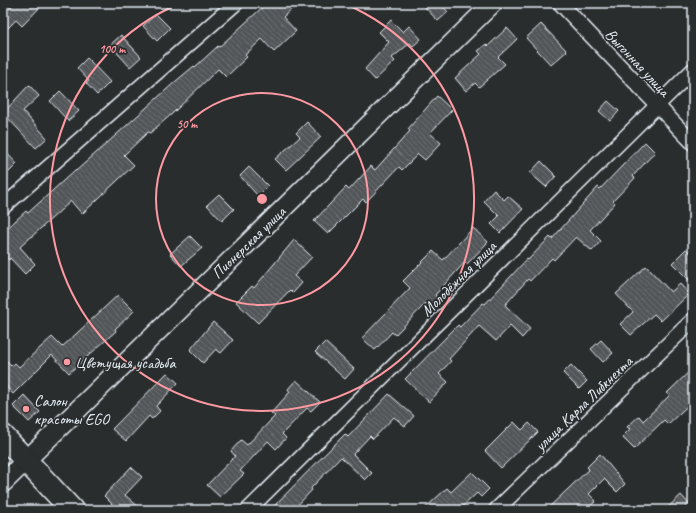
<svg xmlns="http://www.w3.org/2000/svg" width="696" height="513" font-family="Caveat,sans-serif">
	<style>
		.building { fill: url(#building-back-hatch); stroke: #e8f1f8 }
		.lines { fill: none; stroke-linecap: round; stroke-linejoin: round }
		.minor-casing { stroke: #e8f1f8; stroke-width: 17 }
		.tertiary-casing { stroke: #e8f1f8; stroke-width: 21 }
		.primary-casing { stroke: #e8f1f8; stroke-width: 25 }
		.minor { stroke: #2a2d2e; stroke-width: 14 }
		.tertiary { stroke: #2a2d2e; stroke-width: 18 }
		.primary { stroke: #2a2d2e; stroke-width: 22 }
		.ring { fill: none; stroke: #ff9aa2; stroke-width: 2 }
		.poi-dot { fill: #ff9aa2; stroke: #2a2d2e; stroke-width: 1.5 }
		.labels { text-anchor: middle; stroke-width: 3.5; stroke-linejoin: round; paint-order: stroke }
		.street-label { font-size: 16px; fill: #e8f1f8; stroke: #2a2d2e }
		.poi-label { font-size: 16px; fill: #e8f1f8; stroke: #2a2d2e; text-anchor: start }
		.centre { fill: #ff9aa2; stroke: #2a2d2e; stroke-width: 2 }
		.ring-label { font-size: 12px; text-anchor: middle; font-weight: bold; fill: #ff9aa2; stroke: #2a2d2e; stroke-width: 3.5; stroke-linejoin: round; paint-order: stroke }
	</style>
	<defs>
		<pattern id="building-back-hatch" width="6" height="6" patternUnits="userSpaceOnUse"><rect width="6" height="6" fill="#535759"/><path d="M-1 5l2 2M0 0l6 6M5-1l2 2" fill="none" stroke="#6c7072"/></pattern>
	</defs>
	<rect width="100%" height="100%" fill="#2a2d2e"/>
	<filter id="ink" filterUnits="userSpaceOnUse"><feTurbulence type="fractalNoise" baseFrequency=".025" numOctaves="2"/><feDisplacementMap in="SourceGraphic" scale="8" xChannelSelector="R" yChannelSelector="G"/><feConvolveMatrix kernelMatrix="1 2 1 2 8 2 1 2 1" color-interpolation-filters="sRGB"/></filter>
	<g filter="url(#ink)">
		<!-- building -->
		<path class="building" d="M15 3H44L22 26 16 20 3 33V15Z
			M267 3H298L283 17 296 31 274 52 262 39 245 55 247 57 226 77 218 69 173 113 150 133 148 132 124 155 134 165 82 214 71 201 20 247 35 264 25 274 10 258 9 260 3 253V232L26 211 28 213 75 170 76 171 176 81 194 66 195 67 218 46 219 47Z
			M421 3H440L448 12 438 21Z
			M156 14 170 28 157 41 143 26Z
			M391 20 403 32 409 26 421 39 413 46 410 43 392 58 395 61 375 80 365 69 389 42 379 32Z
			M541 24 567 51 551 65 526 38Z
			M507 28 517 39 498 57 505 64 479 87 475 83 466 91 455 78 481 54 478 51 486 44 488 46Z
			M121 35 141 57 130 67 110 45Z
			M87 58 110 82 97 95 86 83 89 81 77 68Z
			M29 85 39 96 23 111 47 138 36 148 3 113Z
			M60 91 79 111 68 121 50 101Z
			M437 96 452 110 430 133 441 143 425 160 418 154 402 170 399 167 366 202 363 199 328 234 314 221 346 187 349 190 371 166 375 170 410 131 408 129Z
			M608 101 619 111 610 121 599 111Z
			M307 122 321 137 286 170 275 159 300 137 296 133Z
			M645 142 655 152 633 176 635 178 613 201 615 203 590 230 601 241 592 251 576 237 554 260 552 258 530 281 528 279 505 305 530 329 522 338 510 326 496 341 479 326 449 359 451 361 439 374 448 382 429 402 405 379 458 325 460 327 483 303 485 304 527 259 528 260 550 237 552 239 598 187 600 189Z
			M3 149 17 164 3 178Z
			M541 161 556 176 546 187 530 173Z
			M249 167 268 186 258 196 240 176Z
			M494 190 504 200 508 196 523 209 500 233 491 224 499 216 484 201Z
			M219 194 234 209 222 221 207 205Z
			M473 228 488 242 467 264 465 262 435 295 439 299 431 307 426 303 395 335 392 332 375 350 362 338 410 288 403 281 433 251 443 260Z
			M190 236 202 248 181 266 170 254Z
			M294 240 312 257 294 276 302 283 293 293 290 290 258 323 236 302 252 286 254 288Z
			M686 249 693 256V284L672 263Z
			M646 266 671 292 680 284 689 294 661 321 654 314 631 335 620 324 633 312 616 294Z
			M118 295 134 311 115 329 116 331 69 373 52 355 13 394 3 383V357L12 366 15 363 19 367 52 337 62 347Z
			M213 322 233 340 221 353 216 349 203 363 190 350Z
			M601 340 613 353 603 362 591 349Z
			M325 342 354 369 345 379 315 352Z
			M571 365 587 381 579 389 563 373Z
			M693 368V401L668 424 664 420 634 449 622 437 630 429 627 427 639 416 643 421 669 396 667 393Z
			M167 373 178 383 156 406 160 411 152 419 149 416 126 441 112 429Z
			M296 380 320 402 311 411 307 408 282 434 286 438 276 449 268 441 240 471 244 474 220 497 207 485 235 456 231 451 241 440 247 445 275 416 271 413 290 392 288 389Z
			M389 394 414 416 405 426 394 417 373 439 370 436 353 454 372 473 365 480 341 457 311 488 312 490 293 510H270L345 434 348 437Z
			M24 395 40 412 29 422 13 406Z
			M514 422 522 430 529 423 538 432 501 468 485 451Z
			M600 454 625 484 617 492 604 479 589 494 596 501 586 510H546L589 469 587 467Z
			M131 467 142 477 125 495 142 510H118L104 496Z
			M472 472 489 489 481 497 477 493 459 510H423L447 488 451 492Z
			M681 495 689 504 682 510H665Z"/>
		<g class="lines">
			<!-- minor casing -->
			<g class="minor-casing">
				<path id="minor" d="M560 3 693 143
					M3 207 236 3
					M248 510 693 70
					M496 510 693 320"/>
			</g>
			<!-- tertiary casing -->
			<g class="tertiary-casing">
				<path id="tertiary" d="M3 483 493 3"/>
			</g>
			<!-- primary casing -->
			<g class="primary-casing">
				<path id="primary" d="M3 436 72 510"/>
			</g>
			<!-- minor -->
			<use href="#minor" class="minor"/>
			<!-- tertiary -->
			<use href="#tertiary" class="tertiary"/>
			<!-- primary -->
			<use href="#primary" class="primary"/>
		</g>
	</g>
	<!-- distance rings -->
	<g class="ring">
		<circle cx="262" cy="199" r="106"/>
		<path d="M343 3A212 212 0 1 1 181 3"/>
	</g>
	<!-- markers -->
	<g class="poi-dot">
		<circle cx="67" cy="362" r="4"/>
		<circle cx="26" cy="409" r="4"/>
	</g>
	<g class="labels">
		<!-- street labels -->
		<g class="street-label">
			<text transform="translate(638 62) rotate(47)" y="6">Выгонная улица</text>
			<text transform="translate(248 242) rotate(-44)" y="6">Пионерская улица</text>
			<text transform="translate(458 278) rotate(-45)" y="6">Молодёжная улица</text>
			<text transform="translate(583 403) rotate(-44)" y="6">улица Карла Либкнехта</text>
		</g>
		<!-- poi labels -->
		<g class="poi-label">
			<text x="75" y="368">Цветущая усадьба</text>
			<text x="34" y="406">Салон<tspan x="34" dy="18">красоты EGO</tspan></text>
		</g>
	</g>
	<circle cx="262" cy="199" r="6" class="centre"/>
	<g class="ring-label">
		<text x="112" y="53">100 m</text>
		<text x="187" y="128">50 m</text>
	</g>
	<!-- margin -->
	<rect width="696" height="513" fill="none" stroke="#2a2d2e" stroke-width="16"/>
	<rect x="8" y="8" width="680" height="497" fill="none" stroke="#e8f1f8" stroke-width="1.5" filter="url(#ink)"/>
</svg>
